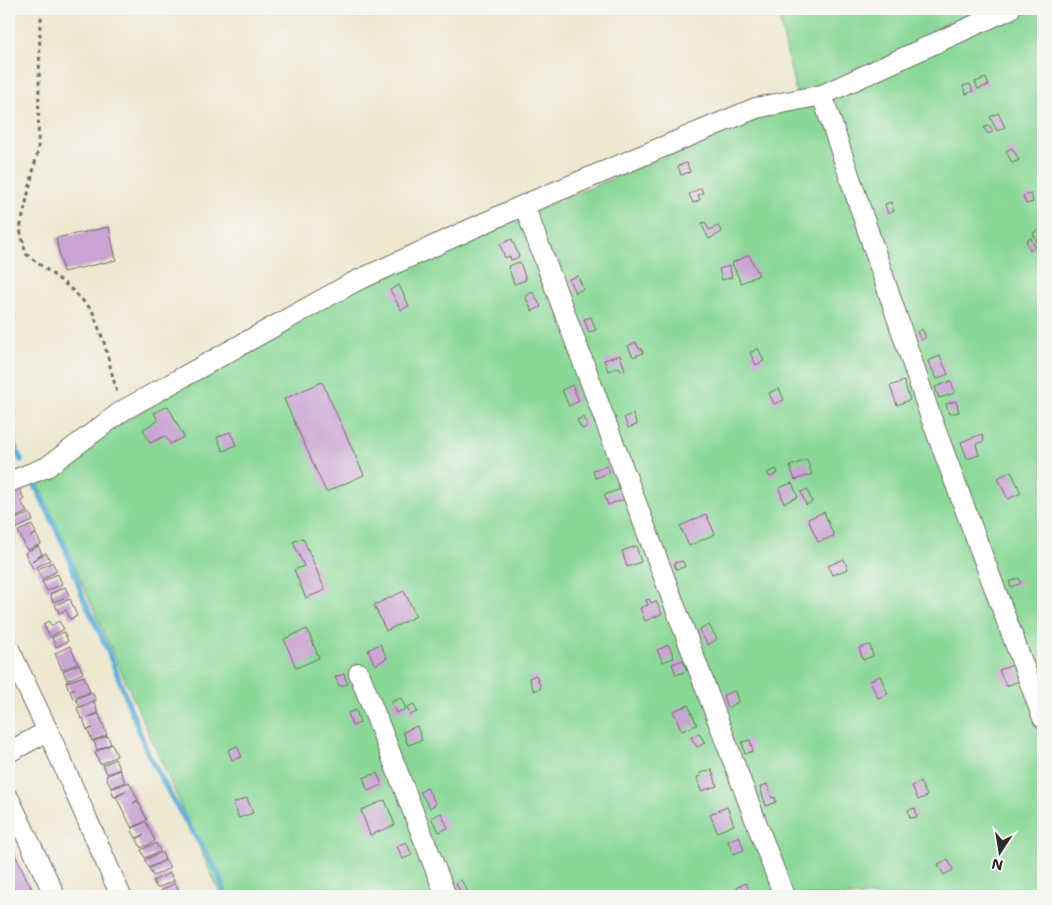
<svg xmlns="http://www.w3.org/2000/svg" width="1052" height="905" font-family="'Shantell Sans',sans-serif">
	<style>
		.green { fill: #89d897; stroke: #5a8261 }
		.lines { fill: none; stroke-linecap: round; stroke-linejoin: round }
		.stream { stroke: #5baed6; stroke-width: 5.5 }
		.building { fill: #c9a3d2 }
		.minor-casing { stroke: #6f6d65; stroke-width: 22 }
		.path { stroke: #6f6d65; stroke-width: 3; stroke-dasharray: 4 4; stroke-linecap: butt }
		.minor { stroke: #fff; stroke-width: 20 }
	</style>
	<rect width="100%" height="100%" fill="#f6f6f2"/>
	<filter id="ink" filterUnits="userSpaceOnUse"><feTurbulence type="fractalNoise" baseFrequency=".02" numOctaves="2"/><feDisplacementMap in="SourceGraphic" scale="10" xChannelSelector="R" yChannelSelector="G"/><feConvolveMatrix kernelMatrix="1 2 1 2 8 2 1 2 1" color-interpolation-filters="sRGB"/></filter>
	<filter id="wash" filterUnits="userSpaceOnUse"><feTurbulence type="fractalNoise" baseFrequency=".0096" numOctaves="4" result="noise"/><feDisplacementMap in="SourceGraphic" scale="20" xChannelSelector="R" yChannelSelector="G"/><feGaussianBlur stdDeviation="1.12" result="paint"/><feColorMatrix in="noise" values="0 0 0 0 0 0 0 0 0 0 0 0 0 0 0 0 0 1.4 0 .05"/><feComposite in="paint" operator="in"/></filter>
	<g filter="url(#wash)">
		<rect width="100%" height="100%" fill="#eee8d0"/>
		<!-- green -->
		<path class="green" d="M777 9H1043V896H221L34 475 354 286 761 117 799 106Z"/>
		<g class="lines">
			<!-- stream -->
			<path class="stream" d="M9 434 21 460
				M33 481 66 549 83 597 107 648 148 754 176 805 218 873 226 896"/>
		</g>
		<g id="blocks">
			<!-- building -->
			<path class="building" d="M986 78 989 85 978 89 975 82Z
				M970 84 973 91 966 94 963 86Z
				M998 113 1005 127 997 131 990 117Z
				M989 125 993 131 988 134 984 128Z
				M1012 148 1019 160 1012 163 1006 151Z
				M687 163 690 172 681 175 678 166Z
				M701 188 703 193 698 195 700 200 693 203 689 194Z
				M1031 194 1033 202 1026 204 1023 196Z
				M891 202 894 211 888 214 885 204Z
				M705 222 709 230 718 226 722 232 709 239 701 224Z
				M109 227 116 260 63 272 56 238Z
				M1043 228V240L1041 241 1043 247 1040 249 1033 233Z
				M1031 238 1035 247 1030 250 1026 241Z
				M512 239 519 257 511 260 510 256 505 258 500 244Z
				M749 255 759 275 741 283 732 263Z
				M520 262 526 280 514 284 508 266Z
				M729 266 732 277 722 280 719 269Z
				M578 276 583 289 575 293 569 279Z
				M399 285 409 306 401 310 390 290Z
				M533 292 541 307 532 311 525 296Z
				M591 317 596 330 589 332 584 319Z
				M922 329 926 337 921 340 917 332Z
				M636 342 639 349 641 348 643 353 633 357 628 346Z
				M758 348 764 361 756 365 750 353Z
				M620 355 625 370 621 371 619 367 608 371 604 360Z
				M940 356 948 374 937 379 928 361Z
				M904 381 910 400 897 405 890 386Z
				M951 381 955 393 939 398 935 387Z
				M322 382 364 475 326 492 284 399Z
				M572 385 579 401 569 406 562 390Z
				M779 388 784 400 774 404 769 393Z
				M956 401 959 412 949 414 946 404Z
				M168 406 184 437 170 444 165 436 150 443 143 429 158 421 154 413Z
				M633 414 637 425 628 428 624 417Z
				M584 417 588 426 582 429 577 420Z
				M230 432 236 445 223 451 217 437Z
				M982 434 984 441 976 444 979 455 967 459 961 442Z
				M807 460 812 474 795 480 790 466Z
				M607 466 610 473 595 478 593 470Z
				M776 469 778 473 770 477 767 473Z
				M1011 471 1021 493 1008 499 998 478Z
				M792 483 798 497 784 503 779 488Z
				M19 487 24 499 21 501 27 512 13 519 9 510V492Z
				M621 489 625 499 608 505 604 495Z
				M807 489 812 502 806 505 801 492Z
				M824 512 834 536 818 542 808 519Z
				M30 513 33 521 15 529 12 521Z
				M706 514 715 534 689 546 680 526Z
				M32 525 36 533 30 537 36 534 41 544 27 550 18 531Z
				M303 538 325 590 306 598 294 570 304 566 293 542Z
				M38 546 42 554 32 561 46 553 50 560 33 569 25 553Z
				M636 546 641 562 627 567 622 551Z
				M844 559 848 569 832 575 828 566Z
				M683 561 685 567 676 569 674 563Z
				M52 562 57 571 42 579 37 570Z
				M58 574 62 584 47 591 42 581Z
				M1019 578 1021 583 1011 587 1009 582Z
				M65 587 69 596 53 602 50 594Z
				M404 591 416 616 386 631 374 605Z
				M70 599 77 616 70 619 66 610 59 613 55 605Z
				M649 599 651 603 656 601 662 614 645 621 640 608 648 605 646 600Z
				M49 621 51 626 59 621 64 629 50 637 43 624Z
				M709 625 717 639 708 645 699 630Z
				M307 629 319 658 296 668 284 639Z
				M64 632 68 641 56 647 52 638Z
				M380 644 387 658 375 665 368 650Z
				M669 645 674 658 663 662 657 650Z
				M870 645 873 656 863 660 859 648Z
				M70 646 78 663 62 670 55 653Z
				M683 660 687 671 676 675 672 664Z
				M79 664 83 673 67 680 63 671Z
				M1016 664 1022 680 1006 686 999 670Z
				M344 674 348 684 339 686 335 677Z
				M536 675 541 688 534 691 529 678Z
				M84 676 90 692 73 699 70 691 75 688 69 690 66 682Z
				M880 676 888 694 878 698 870 681Z
				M735 691 738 702 727 708 723 695Z
				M92 692 96 700 80 707 76 699Z
				M401 698 406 709 396 713 391 702Z
				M94 702 98 713 88 717 99 714 107 735 92 741 88 730 93 728 87 730 83 718 81 719 77 708Z
				M414 704 417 712 410 715 407 707Z
				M688 705 697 725 682 731 673 711Z
				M356 710 360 723 352 726 348 713Z
				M417 726 422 740 408 745 403 732Z
				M699 733 705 743 697 747 691 737Z
				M108 736 111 744 97 750 94 741Z
				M750 740 753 751 745 754 742 742Z
				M112 744 117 756 100 764 95 752Z
				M237 746 242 757 232 760 228 750Z
				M115 759 120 769 107 774 103 765Z
				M120 770 125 782 111 788 106 776Z
				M712 770 717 786 701 791 697 777 701 776 700 773Z
				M377 773 382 785 368 791 363 778Z
				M129 782 138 800 133 803 138 801 147 820 132 828 116 797 127 791 114 797 111 789Z
				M920 782 927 796 918 800 912 786Z
				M767 784 772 798 775 797 776 802 766 806 760 787Z
				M427 788 436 804 430 808 420 792Z
				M247 798 253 813 239 818 233 803Z
				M385 800 395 825 370 835 361 810Z
				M727 807 734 825 717 832 710 814Z
				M915 808 917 817 910 818 908 810Z
				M441 813 448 828 439 832 431 818Z
				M146 822 155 841 141 848 137 839 144 835 136 838 131 829Z
				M739 836 744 850 733 854 728 841Z
				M9 842 35 896H9Z
				M406 842 412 855 403 859 397 846Z
				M156 843 160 851 145 858 141 850Z
				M162 852 165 860 149 868 145 860Z
				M948 859 953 870 944 875 938 864Z
				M166 860 170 868 153 876 149 868Z
				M170 873 174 881 157 888 153 881Z
				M461 880 468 892 462 895 456 883Z
				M175 883 180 893 174 896H164L161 891Z
				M746 883 752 896H741L737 887Z"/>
		</g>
	</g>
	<g filter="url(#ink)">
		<use href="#blocks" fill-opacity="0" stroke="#6f6d65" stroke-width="1"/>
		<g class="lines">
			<!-- minor casing -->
			<g class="minor-casing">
				<path id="minor" d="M822 95 930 415 1043 718
					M524 205 784 896
					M9 482 47 467 122 411 352 283 524 205 756 108 822 95 1010 9
					M9 649 48 731 121 896
					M359 673 446 896
					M9 752 48 731
					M9 799 55 896"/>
			</g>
			<!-- path -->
			<path class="path" d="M43 9 40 24 38 150 20 229 26 254 68 286 92 310 104 342 117 393"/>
			<!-- minor -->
			<use href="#minor" class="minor"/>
		</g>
	</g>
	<!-- margin -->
	<rect width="1052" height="905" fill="none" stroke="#f6f6f2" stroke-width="30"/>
	<!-- north arrow -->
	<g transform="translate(1000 852) rotate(192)" stroke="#f6f6f2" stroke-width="4" paint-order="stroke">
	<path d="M0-4L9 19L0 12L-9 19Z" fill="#2b2b2b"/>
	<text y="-8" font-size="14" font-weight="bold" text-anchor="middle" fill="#2b2b2b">N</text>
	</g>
</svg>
